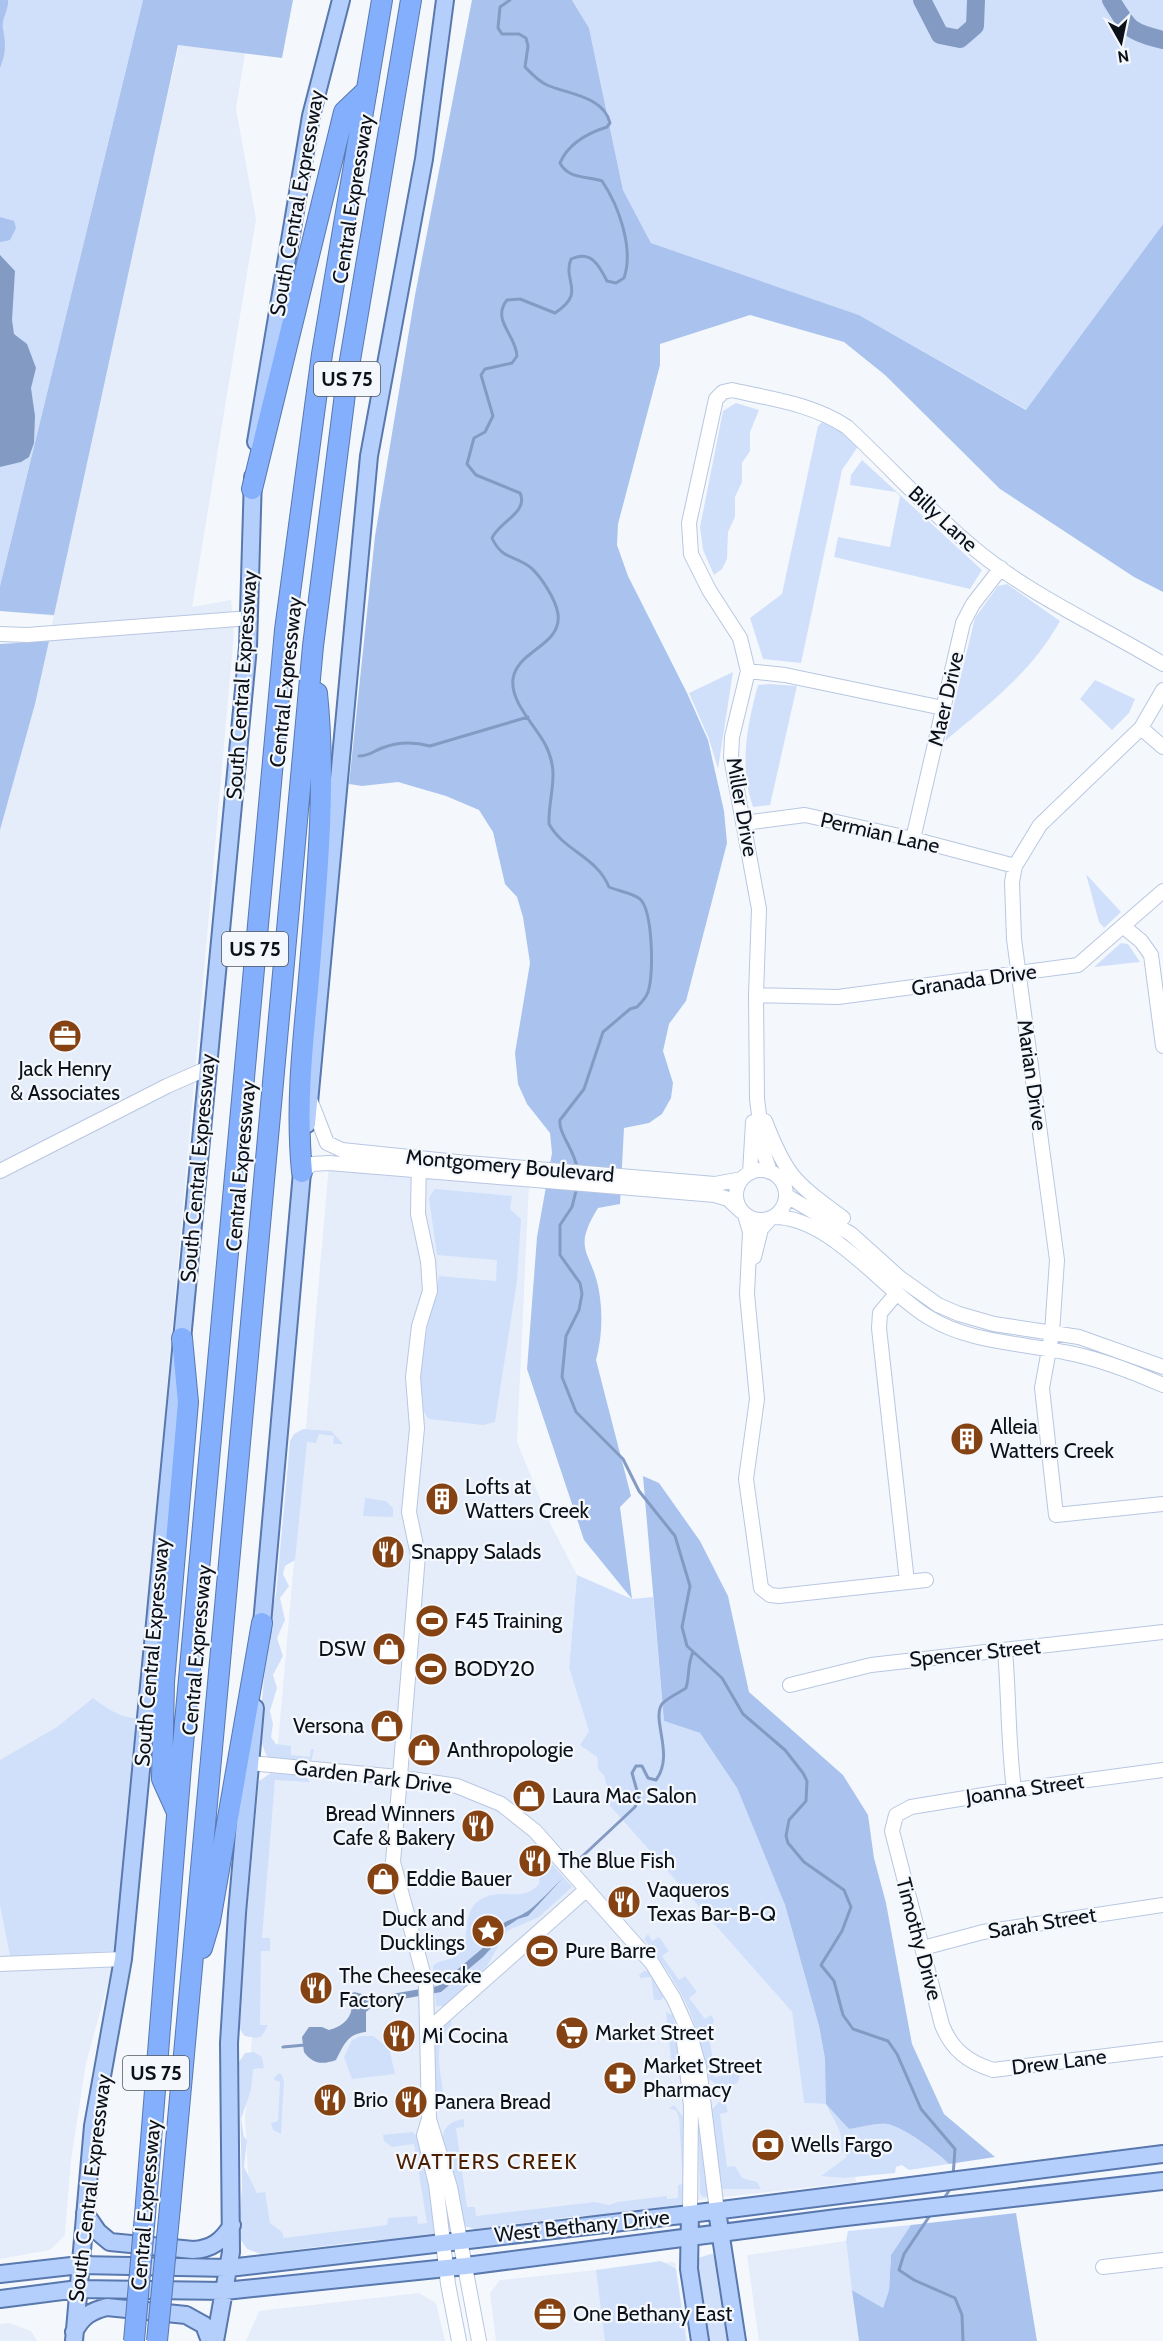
<svg xmlns="http://www.w3.org/2000/svg" width="1163" height="2341" font-family="Cabin,sans-serif">
	<style>
		.built { fill: #e5edfa }
		.green { fill: #d0e0fb }
		.forest { fill: #aac3ee }
		.water { fill: #839bc3 }
		.lines { fill: none; stroke-linecap: round; stroke-linejoin: round }
		.stream { stroke: #839bc3; stroke-width: 3 }
		.river { stroke: #839bc3; stroke-width: 18 }
		.minor-casing { stroke: #b8c7e1; stroke-width: 16 }
		.major-casing { stroke: #5978ad; stroke-width: 20 }
		.highway-casing { stroke: #5978ad; stroke-width: 22 }
		.minor { stroke: #fff; stroke-width: 14 }
		.major { stroke: #b5cffd; stroke-width: 16 }
		.highway { stroke: #83affc; stroke-width: 20 }
		.highway-bridge-casing { stroke: #5978ad; stroke-width: 22; stroke-linecap: butt }
		.highway-bridge { stroke: #83affc; stroke-width: 20 }
		.labels { text-anchor: middle; stroke-width: 4.5; stroke-linejoin: round; paint-order: stroke }
		.shield { fill: #f4f8fd; stroke: #52565d; stroke-width: 1.5 }
		.shield-label { font-size: 20px; font-weight: bold; fill: #0c1119 }
		.street-label { font-size: 21px; fill: #0c1119; stroke: #f4f8fd }
		.poi-label { font-size: 21px; fill: #0c1119; stroke: #f4f8fd; text-anchor: start }
		.neighbourhood-label { font-size: 22px; letter-spacing: 1.5px; fill: #4b1e00; stroke: #f4f8fd }
	</style>
	<rect width="100%" height="100%" fill="#f4f8fd"/>
	<!-- built -->
	<path class="built" d="M143 0 179 39 165 107 179 45 245 53 236 109 256 219 192 607 231 600 234 633 117 1951 86 2063 71 2160 65 2235 50 2250 0 2259V830L54 616 0 611Z
		M329 1165 529 1184 517 1442 551 1525 577 1575 569 1668 589 1731 585 1750 591 1751 597 1757 598 1769 604 1776 608 1790 603 1798 792 2012 804 2103 826 2104 849 2129 856 2182 252 2251 245 2117Z
		M846 2241 859 2341H759L747 2255Z
		M672 2262 675 2263 688 2341H496L490 2293 500 2280Z
		M419 2293 436 2303 445 2341H246L259 2311Z
		M9 2323 31 2331 37 2341H0V2324Z"/>
	<!-- green -->
	<path class="green" d="M0 0H143L0 586Z
		M572 0H1163V224L1027 410 859 315 651 243 623 190 589 28Z
		M736 403 759 410 750 432V451L742 463V482L735 497V517L728 532 727 559 722 569 714 575 703 550 700 527 723 411Z
		M824 420 856 440 857 448 842 470 801 663 763 659 750 618 782 594 818 426Z
		M862 460 982 570 970 589 834 557 838 537 890 547 900 496 896 492 850 485 851 475Z
		M1007 584 1060 621C1031 673 990 703 945 741L975 618 998 586Z
		M733 672 718 769 709 739 689 693Z
		M1095 680 1135 699 1129 713 1112 730 1080 699Z
		M769 684 797 686 770 805 753 807C739 765 747 726 758 685Z
		M1086 874 1121 912 1104 928 1099 922Z
		M1121 943 1128 944 1140 962 1094 967Z
		M435 1189 512 1196 510 1209 521 1219 517 1281 495 1422 483 1425 429 1419C405 1395 434 1307 439 1276L496 1281 497 1260 437 1255 429 1198Z
		M303 1429 331 1431 343 1444H333L334 1436 319 1434 316 1443 307 1442 295 1560 285 1566 283 1574 289 1586 280 1598 285 1620 277 1638 283 1656 273 1675 277 1688 270 1711 273 1724 271 1737 276 1744 291 1746V1755L310 1757 311 1749H314L311 1762 270 1759 266 1755 259 1735 269 1621 276 1594 290 1441 294 1434Z
		M365 1498 386 1501 393 1508V1517L363 1516Z
		M577 1575 632 1599 653 1597 664 1721 700 1733 737 1788 785 1905 819 2026 825 2059 848 2129C860 2128 880 2121 891 2125 907 2130 937 2152 949 2164L909 2170 902 2165 896 2167 895 2173 844 2178 821 2176 847 2157 840 2149C846 2134 832 2118 826 2104L804 2103 792 2012 603 1798 608 1790 604 1776 598 1769 597 1757 580 1745 589 1731 569 1668Z
		M93 1698C105 1707 121 1719 138 1718L117 1951 10 1956 0 1905V1760L57 1727Z
		M271 1773 305 1775 310 1782 275 1780 262 1938H270V1951H261L260 2025H268L262 2036 256 2038 245 2036C229 2022 240 1960 244 1940L259 1781Z
		M545 1863H551L572 1887 539 1917 507 1931 487 1966 446 2006H436L433 1966C441 1958 454 1962 461 1951 471 1935 461 1912 480 1900 501 1886 521 1904 539 1884L541 1868Z
		M648 1934 652 1941 659 1937 669 1951 662 1956 679 1980 685 1976 697 1992 689 1998 705 2019 711 2015 714 2020 709 2034 715 2077 740 2072 739 2080 736 2084 719 2086 706 2077C702 2062 701 2046 697 2031 686 1995 666 1968 644 1939Z
		M644 1971H650L665 1995 661 2000H654L651 1977 640 1978 639 1975Z
		M666 2012 673 2015 684 2078 679 2079 678 2069H672Z
		M450 2020 452 2024C431 2045 441 2071 444 2099L438 2103 436 2099 435 2035Z
		M361 2036H373L389 2048 395 2074 352 2079 344 2057 352 2040Z
		M254 2052 262 2057 264 2068 253 2069 251 2090 241 2119 244 2137 247 2140 244 2167 257 2193 265 2192 270 2223 282 2232 284 2238 387 2225 388 2218 417 2216 418 2224 427 2223 414 2144 392 2147 384 2141 383 2135 412 2132 419 2137 427 2165 437 2231 432 2237 411 2240H373L261 2254 247 2249 238 2236 242 2187 239 2062 245 2053Z
		M279 2073 282 2075 284 2081 281 2134 273 2130 271 2123 278 2121 280 2082 273 2079Z
		M719 2102H725L728 2112 720 2114 727 2167 735 2166 742 2178 757 2182 761 2189H721L710 2112Z
		M674 2105 683 2117 685 2192 683 2204 678 2208 628 2215 579 2216 475 2229 464 2226 442 2141C443 2127 450 2121 464 2119V2127L456 2128 467 2207H475L476 2216 595 2202 609 2205 617 2202 667 2196V2199L678 2198V2185L683 2184 679 2117 676 2110 669 2109Z
		M701 2113 709 2196 703 2197 700 2193 698 2114Z
		M911 2225 891 2255 889 2290 883 2308 852 2290 846 2241 848 2231Z
		M711 2254 717 2255 732 2341H705L696 2273 698 2258Z
		M661 2261 676 2269 686 2341H605L596 2270Z"/>
	<!-- forest -->
	<path class="forest" d="M0 0H8C9 10 1 19 3 29 6 44 6 54 0 68Z
		M143 0H293L282 58 178 45 54 615 0 611V586Z
		M472 0H572L589 28 623 190 651 243 859 315 1026 410 1163 224V592L1134 577 1000 489 885 375 844 342 750 315 660 344V365L618 524 617 545 628 576 687 693 708 740 724 811 727 843 686 1001 669 1024 663 1051 673 1083 671 1098 662 1114 649 1123 624 1128 620 1204 598 1208C571 1252 592 1250 599 1291 603 1314 602 1338 596 1360L631 1496 620 1507 632 1599 584 1540 527 1369 537 1237 552 1153 550 1133 527 1104 518 1084 515 1053 530 963 523 917 517 897 505 884 493 832 479 810 446 796 398 782 362 786 349 784 375 536 415 295Z
		M0 217 14 221 16 228 10 240 0 242Z
		M49 641 35 704 0 830V644Z
		M643 1476 659 1483 700 1541 728 1596 749 1692 843 1775 868 1815 874 1858 886 1903 912 2044 944 2114 995 2157 949 2164C937 2152 907 2130 891 2125 880 2121 860 2128 849 2129L826 2104 825 2059 819 2026 785 1905 737 1788 700 1733 664 1721Z
		M1016 2213 1037 2341H859L852 2290 883 2308 889 2290 891 2255 911 2225Z"/>
	<!-- water -->
	<path class="water" d="M0 255 15 271 12 320 14 334 27 344 36 368 31 388 35 416 34 443 29 457 21 462 0 467Z
		M562 1879 528 1916 518 1919 500 1931 495 1944 483 1957 441 1992 375 2004 366 2012V2032C347 2034 344 2045 336 2060 322 2065 313 2064 304 2052L302 2037 309 2027H322L329 2030C348 2025 355 2013 351 1994L354 1992 374 1997 438 1986 491 1941C500 1918 509 1923 528 1911 540 1902 551 1889 562 1879Z"/>
	<g class="lines">
		<!-- stream -->
		<path class="stream" d="M510 0 500 7 498 28 502 34H519L526 38 528 46 525 67C531 73 538 81 547 85 567 94 604 96 610 123L607 127C588 133 568 144 560 163 568 179 587 176 602 181 619 206 634 249 624 278L616 283 607 281C599 265 591 250 571 259 562 282 587 292 555 313L520 299 507 300C491 320 516 335 517 356L512 363 485 369 481 375 493 416 485 432 474 438 467 464 476 475 520 493C529 512 499 522 492 538 502 560 515 555 530 567 541 576 556 600 558 614 562 646 517 650 513 679 510 702 535 725 545 744 561 774 548 795 549 824 564 851 597 857 609 887 618 891 633 893 640 899 653 911 654 976 648 992 646 998 641 1003 637 1007L630 1009 603 1032 584 1089 560 1120C558 1133 575 1151 577 1168
			M359 756C369 756 372 752 382 748 397 742 415 742 430 746L528 717
			M577 1187 572 1207 560 1225V1255L580 1283 582 1294 579 1310 566 1336 562 1377 576 1412 623 1459 639 1491 675 1536 690 1586 682 1627 687 1646 722 1678 743 1714 785 1750 803 1773 807 1781 806 1801 789 1820 786 1836 788 1843 804 1862 844 1890 851 1907 842 1931 821 1965 834 1981 843 2015 853 2029 888 2041 897 2054 921 2109 955 2149 953 2176
			M572 1866 635 1807 639 1798 632 1773 636 1766H642L648 1778 656 1780C675 1755 651 1720 662 1704 667 1698 679 1693 686 1688 690 1675 687 1665 693 1652
			M283 2047 305 2045
			M943 2200 952 2186
			M931 2214 904 2254 899 2270 914 2280 955 2298 962 2315 963 2341"/>
		<!-- river -->
		<path class="river" d="M922 0 940 35 960 39 975 26 976 0
			M1111 0C1129 29 1129 32 1163 40"/>
		<!-- minor casing -->
		<g class="minor-casing">
			<path id="minor" d="M0 634 27 635 250 618
				M748 671 785 675 943 708
				M1163 690 1141 728 1040 825 1015 866 1012 882 1014 939 1057 1260 1052 1333 1042 1388 1056 1515 1163 1504
				M1141 728 1163 747
				M744 823 805 815 913 839 1015 866
				M913 839 963 623 973 604 1001 568
				M1124 927 1141 941 1151 955 1163 1046
				M756 995 838 997 1078 965 1163 891
				M311 1102 327 1143 342 1150 467 1163 715 1184 742 1179
				M765 1121C787 1178 795 1182 843 1218
				M419 1158 418 1214 428 1261 430 1291 419 1326 413 1377 417 1428 409 1512 418 1555 393 1862 426 1984 429 2119 450 2187 479 2341
				M736 1195a25 25 0 1 1 50 0a25 25 0 1 1-50 0Z
				M0 1171 167 1086 208 1068
				M302 1172 312 1164 329 1163 715 1195 728 1199 741 1211
				M770 1172 764 1154 757 1099 756 995 759 909 731 757 732 737 748 671 740 638 709 590 691 554 689 523 716 399 723 392 732 390C771 399 813 404 847 427 890 467 930 512 976 550 1033 597 1100 626 1163 664
				M750 1173 753 1122
				M787 1196 851 1234 900 1278 938 1305 959 1314 994 1324 1079 1337 1163 1367
				M745 1215 750 1232 747 1294 757 1399 746 1479 761 1588 770 1595 779 1596 926 1580
				M774 1217C831 1217 881 1288 928 1317 968 1342 1019 1343 1064 1352 1098 1358 1131 1371 1163 1385
				M754 1257 761 1229 769 1220
				M896 1294 880 1313 879 1328 907 1582
				M1005 1650C1009 1698 1008 1742 1014 1790
				M790 1685 871 1665 1163 1632
				M250 1763 398 1777 457 1786 501 1804 535 1831 652 1963 674 1999 690 2035 699 2067 717 2211
				M1163 1770 1014 1790 911 1807 896 1815 892 1831 942 2025C952 2050 968 2062 993 2070L1163 2049
				M923 1948 983 1932 1163 1905
				M0 1964 123 1959
				M428 2030 587 1889
				M683 2032 691 2106 690 2214
				M429 2119 424 2135 436 2184 448 2284 459 2341
				M1103 2267 1163 2260"/>
		</g>
		<!-- major casing -->
		<g class="major-casing">
			<path id="major" d="M256 442 311 116 341 0
				M307 1124 369 456 424 159 445 0
				M261 1635 303 1161
				M717 2211 737 2341
				M85 2213 98 2232 110 2242 193 2250C212 2249 222 2241 232 2225
				M690 2214 689 2269 700 2341
				M0 2274 80 2265 229 2268 690 2214 1163 2154
				M0 2299 78 2289 225 2291 466 2266 837 2218 1163 2181
				M74 2332C82 2317 90 2311 107 2307L186 2315 204 2325 210 2341
				M74 2341 93 2126 123 1959 248 647 253 477
				M215 2341 231 2252 229 2043 237 1913 255 1708"/>
		</g>
		<!-- highway casing -->
		<g class="highway-casing">
			<path id="highway" d="M252 489 344 112 367 90
				M302 1172C296 1110 302 1051 308 990 316 891 327 792 317 693
				M176 1810 162 1779 164 1682 188 1402 182 1338
				M202 1948 210 1921 262 1623
				M170 2207 313 646 347 378 411 0
				M145 2215 181 1766 285 630 322 354 382 0"/>
		</g>
		<!-- minor -->
		<use href="#minor" class="minor"/>
		<!-- major -->
		<use href="#major" class="major"/>
		<!-- highway -->
		<use href="#highway" class="highway"/>
		<!-- highway-bridge casing -->
		<g class="highway-bridge-casing">
			<path id="highway-bridge" d="M134 2341 145 2215
				M157 2341 170 2207"/>
		</g>
		<!-- highway-bridge -->
		<use href="#highway-bridge" class="highway-bridge"/>
	</g>
	<!-- icons -->
	<defs>
		<g id="office-disc" transform="scale(1.725)"><circle r="9.5" fill="#854213" stroke="#f4f8fd"/><path d="M-6-3h4V-5.5h4V-3h4V5H-6ZM-1-4.5V-3h2v-1.5ZM-6 0V1H6V0Z" fill="#fff"/></g>
		<g id="building-disc" transform="scale(1.725)"><circle r="9.5" fill="#854213" stroke="#f4f8fd"/><path d="M-4-6H4V6H1V3H-1V6H-4ZM-2.5-4.3h1.7v1.8h-1.7ZM.8-4.3h1.7v1.8H.8ZM-2.5-1h1.7V.8h-1.7ZM.8-1h1.7V.8H.8Z" fill="#fff"/></g>
		<g id="restaurant-disc" transform="scale(1.725)"><circle r="9.5" fill="#854213" stroke="#f4f8fd"/><path d="M-5-6h1v4h1v-4h1v4h1v-4h1v5L-1.5 .5V6h-2V.5L-5-1ZM5-6V6H3V1.5H1.5Q1.5-4 5-6Z" fill="#fff"/></g>
		<g id="stadium-disc" transform="scale(1.725)"><circle r="9.5" fill="#854213" stroke="#f4f8fd"/><path d="M0-5a6.5 5 0 1 0 0 10a6.5 5 0 1 0 0-10ZM-3.5-1.8h7v3.6h-7Z" fill="#fff"/></g>
		<g id="shop-disc" transform="scale(1.725)"><circle r="9.5" fill="#854213" stroke="#f4f8fd"/><path d="M-5-2.5h2.3a2.7 3.5 0 0 1 5.4 0H5L5.5 6h-11ZM-1.5-2.5h3a1.5 2.3 0 0 0-3 0Z" fill="#fff"/></g>
		<g id="sight-disc" transform="scale(1.725)"><circle r="9.5" fill="#854213" stroke="#f4f8fd"/><path d="M0-6L1.8-2.2L6-1.7L2.9 1.2L3.7 5.4L0 3.3L-3.7 5.4L-2.9 1.2L-6-1.7L-1.8-2.2Z" fill="#fff"/></g>
		<g id="supermarket-disc" transform="scale(1.725)"><circle r="9.5" fill="#854213" stroke="#f4f8fd"/><path d="M-6-5.5h2.5l.6 2H6L4.5 2H-2.5L-4.4-4H-6ZM-1.5 3.2a1.3 1.3 0 1 0 .1 0ZM3 3.2a1.3 1.3 0 1 0 .1 0Z" fill="#fff"/></g>
		<g id="pharmacy-disc" transform="scale(1.725)"><circle r="9.5" fill="#854213" stroke="#f4f8fd"/><path d="M-2-6h4v4h4v4h-4v4h-4v-4h-4v-4h4Z" fill="#fff"/></g>
		<g id="bank-disc" transform="scale(1.725)"><circle r="9.5" fill="#854213" stroke="#f4f8fd"/><path d="M-6-4H6V4H-6ZM0-2.3a2.3 2.3 0 1 0 0 4.6a2.3 2.3 0 1 0 0-4.6Z" fill="#fff"/></g>
	</defs>
	<g fill-rule="evenodd">
		<use href="#office-disc" x="65" y="1036"/>
		<use href="#building-disc" x="967" y="1439"/>
		<use href="#building-disc" x="442" y="1499"/>
		<use href="#restaurant-disc" x="388" y="1552"/>
		<use href="#stadium-disc" x="432" y="1621"/>
		<use href="#shop-disc" x="389" y="1649"/>
		<use href="#stadium-disc" x="431" y="1669"/>
		<use href="#shop-disc" x="387" y="1726"/>
		<use href="#shop-disc" x="424" y="1750"/>
		<use href="#shop-disc" x="529" y="1796"/>
		<use href="#restaurant-disc" x="478" y="1826"/>
		<use href="#restaurant-disc" x="535" y="1861"/>
		<use href="#shop-disc" x="383" y="1879"/>
		<use href="#restaurant-disc" x="624" y="1902"/>
		<use href="#sight-disc" x="488" y="1931"/>
		<use href="#stadium-disc" x="542" y="1951"/>
		<use href="#restaurant-disc" x="316" y="1988"/>
		<use href="#supermarket-disc" x="572" y="2033"/>
		<use href="#restaurant-disc" x="399" y="2036"/>
		<use href="#pharmacy-disc" x="620" y="2078"/>
		<use href="#restaurant-disc" x="330" y="2100"/>
		<use href="#restaurant-disc" x="411" y="2102"/>
		<use href="#bank-disc" x="768" y="2145"/>
		<use href="#office-disc" x="550" y="2314"/>
	</g>
	<g class="labels">
		<!-- shield labels -->
		<g class="shield">
			<rect x="314" y="362" width="66" height="34" rx="4.5"/>
			<rect x="222" y="932" width="66" height="34" rx="4.5"/>
			<rect x="123" y="2056" width="66" height="34" rx="4.5"/>
		</g>
		<g class="shield-label">
			<text x="347" y="386">US 75</text>
			<text x="255" y="956">US 75</text>
			<text x="156" y="2080">US 75</text>
		</g>
		<!-- street labels -->
		<g class="street-label">
			<text transform="translate(353 199) rotate(-81)" y="7">Central Expressway</text>
			<text transform="translate(297 203) rotate(-80)" y="7">South Central Expressway</text>
			<text transform="translate(943 519) rotate(43)" y="7">Billy Lane</text>
			<text transform="translate(286 682) rotate(-84)" y="7">Central Expressway</text>
			<text transform="translate(242 685) rotate(-86)" y="7">South Central Expressway</text>
			<text transform="translate(946 699) rotate(-77)" y="7">Maer Drive</text>
			<text transform="translate(742 807) rotate(80)" y="7">Miller Drive</text>
			<text transform="translate(880 833) rotate(13)" y="7">Permian Lane</text>
			<text transform="translate(974 980) rotate(-8)" y="7">Granada Drive</text>
			<text transform="translate(1032 1075) rotate(82)" y="7">Marian Drive</text>
			<text transform="translate(241 1166) rotate(-85)" y="7">Central Expressway</text>
			<text transform="translate(510 1166) rotate(5)" y="7">Montgomery Boulevard</text>
			<text transform="translate(198 1168) rotate(-85)" y="7">South Central Expressway</text>
			<text transform="translate(197 1650) rotate(-85)" y="7">Central Expressway</text>
			<text transform="translate(152 1652) rotate(-85)" y="7">South Central Expressway</text>
			<text transform="translate(975 1653) rotate(-6)" y="7">Spencer Street</text>
			<text transform="translate(373 1777) rotate(7)" y="7">Garden Park Drive</text>
			<text transform="translate(1025 1789) rotate(-8)" y="7">Joanna Street</text>
			<text transform="translate(1042 1923) rotate(-9)" y="7">Sarah Street</text>
			<text transform="translate(919 1939) rotate(75)" y="7">Timothy Drive</text>
			<text transform="translate(1059 2062) rotate(-7)" y="7">Drew Lane</text>
			<text transform="translate(90 2188) rotate(-83)" y="7">South Central Expressway</text>
			<text transform="translate(146 2205) rotate(-85)" y="7">Central Expressway</text>
			<text transform="translate(582 2226) rotate(-6)" y="7">West Bethany Drive</text>
		</g>
		<!-- poi labels -->
		<g class="poi-label">
			<text x="65" y="1076" text-anchor="middle">Jack Henry<tspan x="65" dy="24">&amp; Associates</tspan></text>
			<text x="990" y="1434">Alleia<tspan x="990" dy="24">Watters Creek</tspan></text>
			<text x="465" y="1494">Lofts at<tspan x="465" dy="24">Watters Creek</tspan></text>
			<text x="411" y="1559">Snappy Salads</text>
			<text x="455" y="1628">F45 Training</text>
			<text x="366" y="1656" text-anchor="end">DSW</text>
			<text x="454" y="1676">BODY20</text>
			<text x="364" y="1733" text-anchor="end">Versona</text>
			<text x="447" y="1757">Anthropologie</text>
			<text x="552" y="1803">Laura Mac Salon</text>
			<text x="455" y="1821" text-anchor="end">Bread Winners<tspan x="455" dy="24">Cafe &amp; Bakery</tspan></text>
			<text x="558" y="1868">The Blue Fish</text>
			<text x="406" y="1886">Eddie Bauer</text>
			<text x="647" y="1897">Vaqueros<tspan x="647" dy="24">Texas Bar-B-Q</tspan></text>
			<text x="465" y="1926" text-anchor="end">Duck and<tspan x="465" dy="24">Ducklings</tspan></text>
			<text x="565" y="1958">Pure Barre</text>
			<text x="339" y="1983">The Cheesecake<tspan x="339" dy="24">Factory</tspan></text>
			<text x="595" y="2040">Market Street</text>
			<text x="422" y="2043">Mi Cocina</text>
			<text x="643" y="2073">Market Street<tspan x="643" dy="24">Pharmacy</tspan></text>
			<text x="353" y="2107">Brio</text>
			<text x="434" y="2109">Panera Bread</text>
			<text x="791" y="2152">Wells Fargo</text>
			<text x="573" y="2321">One Bethany East</text>
		</g>
		<!-- neighbourhood labels -->
		<g class="neighbourhood-label">
			<text x="487" y="2169">WATTERS CREEK</text>
		</g>
	</g>
	<!-- north arrow -->
	<g transform="translate(1121 42) rotate(171)" stroke="#f4f8fd" stroke-width="4.5" paint-order="stroke">
	<path d="M0-4.5L10 22L0 15L-10 22Z" fill="#0c1119"/>
	<text y="-9" font-size="16" font-weight="bold" text-anchor="middle" fill="#0c1119">N</text>
	</g>
</svg>
